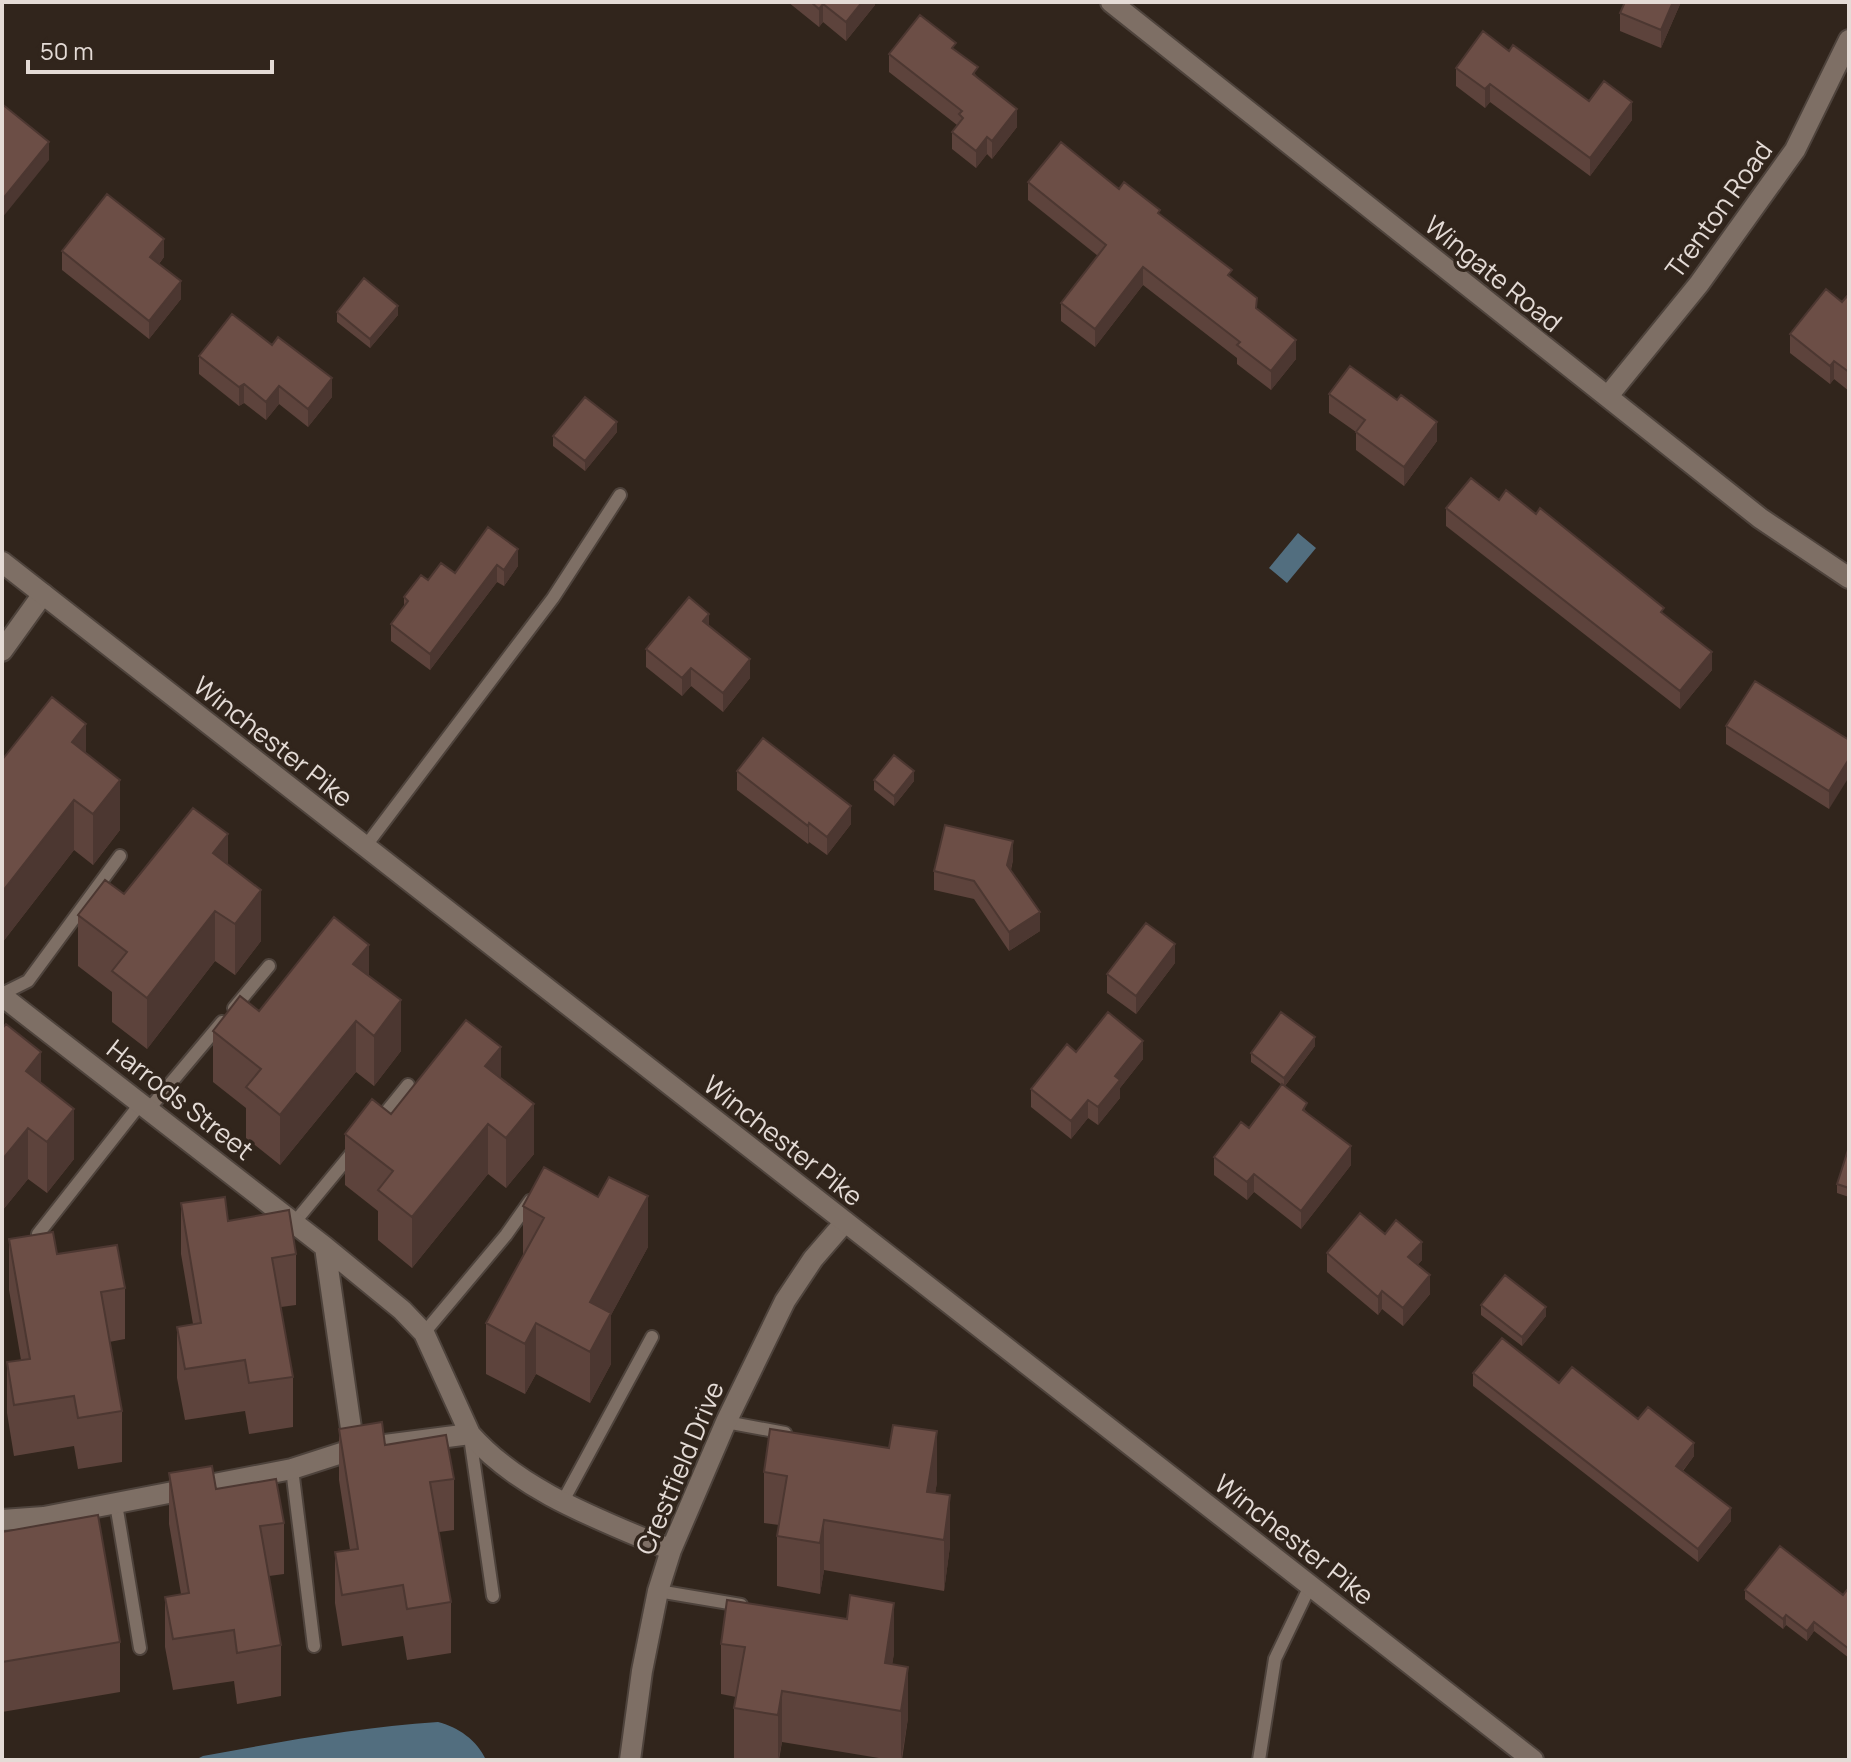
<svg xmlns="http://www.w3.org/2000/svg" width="1851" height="1762" font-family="Manrope,sans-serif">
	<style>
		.water { fill: #526e7f }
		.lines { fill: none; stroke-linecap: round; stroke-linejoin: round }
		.service-casing { stroke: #4e433c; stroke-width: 16 }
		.minor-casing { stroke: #4e433c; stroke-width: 24 }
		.secondary-casing { stroke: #4e433c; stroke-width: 24 }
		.service { stroke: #7e6f65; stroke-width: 12 }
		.minor { stroke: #7e6f65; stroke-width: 20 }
		.secondary { stroke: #7e6f65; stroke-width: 20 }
		.wall { fill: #5d433c }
		.shaded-wall { fill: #4c3731 }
		.building { fill: #6c4e46; stroke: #4c3731; stroke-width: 2 }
		.labels { text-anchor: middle; stroke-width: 7; stroke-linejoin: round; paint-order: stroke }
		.street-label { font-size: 26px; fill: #e4dbd6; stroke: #31251c }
	</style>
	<rect width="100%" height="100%" fill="#31251c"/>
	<!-- water -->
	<path class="water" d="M1298 533 1316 548 1287 583 1269 568Z
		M438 1722C458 1727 477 1740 486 1760H195L203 1756C280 1742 359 1727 438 1722Z"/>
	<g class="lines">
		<!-- service casing -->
		<g class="service-casing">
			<path id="service" d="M365 847 553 598 620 495
				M2 994 28 981 120 856
				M234 1008 269 966
				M149 1109 222 1022
				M378 1122 408 1085
				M294 1223 356 1148
				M38 1234 141 1103
				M424 1333 506 1235 530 1201
				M726 1422 785 1433
				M470 1437 493 1596
				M292 1469 314 1646
				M563 1501 652 1337
				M116 1504 140 1648
				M658 1591 741 1605
				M1259 1760 1275 1659 1310 1586"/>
		</g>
		<!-- minor casing -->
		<g class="minor-casing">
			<path id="minor" d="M1111 2 1760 518 1849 578
				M1608 396 1699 284 1795 150 1849 40
				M2 651 43 594
				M2 996 325 1247 354 1449
				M325 1247 402 1310 424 1333 470 1434C521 1492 601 1520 671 1550
				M2 1520 44 1517 292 1469 354 1449 470 1434
				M630 1760 642 1671 658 1591 671 1550 726 1422 785 1301 813 1259 845 1222"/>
		</g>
		<!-- secondary casing -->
		<g class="secondary-casing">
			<path id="secondary" d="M2 562 1533 1760"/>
		</g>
		<!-- service -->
		<use href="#service" class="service"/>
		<!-- minor -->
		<use href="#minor" class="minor"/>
		<!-- secondary -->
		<use href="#secondary" class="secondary"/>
	</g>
	<!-- wall -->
	<path class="wall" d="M788 2H875V5L846 41 823 22 819 27Z
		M1625 2H1681L1661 48 1620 31V13Z
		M956 50 1017 127 992 159 987 154 976 168 952 149V132L957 125 889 72V54Z
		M1509 51 1589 101 1632 120 1590 176 1490 102 1485 108 1456 86V68Z
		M1028 182 1119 189 1160 215 1232 278 1296 359 1271 390 1237 364V358L1143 285 1095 347 1061 321V303L1098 256 1028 200Z
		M62 251 164 257 159 264 181 299 149 339 62 270Z
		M1849 294V391L1834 379 1830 384 1790 353V334L1842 302Z
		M337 312 398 315 370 348 337 322Z
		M199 356 332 397 308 427 279 404 266 420 244 403 239 406 199 374Z
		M1329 394 1437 441 1404 486 1356 450V432L1329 413Z
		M617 432 585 471 553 446V436Z
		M1499 500 1664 615 1712 670 1680 709 1446 526V508Z
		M488 527 518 566 504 586 497 582 430 670 391 641V624L404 606V597L455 573Z
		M709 626 750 678 723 712 691 686 682 696 646 667V649Z
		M1726 726 1849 740 1829 809 1726 744Z
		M86 753 120 830 93 865 74 850 2 943V760Z
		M737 771 851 824 827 855 809 842 808 844 737 790Z
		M874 780 914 781 894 806 874 790Z
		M1013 860 1011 870 1040 931 1009 951 974 899 934 890V871Z
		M228 864 261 941 235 975 215 961 147 1049 112 1022V992L78 966V915L124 894Z
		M1175 963 1136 1014 1107 993V974Z
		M369 975 401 1051 374 1086 356 1072 280 1165 246 1138V1108L213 1082V1031L259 1011Z
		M2 1029 41 1083 74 1159 47 1193 28 1179 2 1211Z
		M1315 1046 1285 1086 1351 1165 1301 1229 1254 1192 1247 1200 1214 1175V1157L1249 1128 1282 1085 1251 1062V1053Z
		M1076 1052 1143 1059 1120 1088V1098L1098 1125 1088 1118 1071 1139 1031 1107V1089Z
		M501 1078 534 1154 506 1188 488 1174 412 1268 378 1240V1211L345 1185V1134L391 1114Z
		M1849 1150V1197L1837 1193V1184Z
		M181 1203 296 1254V1305L281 1307 293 1377V1427L249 1434 245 1411 185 1420 177 1378V1327L193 1324 181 1254Z
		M523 1206 648 1247 611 1315V1364L590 1403 536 1374 525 1394 486 1374V1323L523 1257Z
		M1385 1234 1422 1260 1417 1265 1430 1294 1403 1326 1382 1309 1378 1315 1327 1272V1253Z
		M9 1239 57 1254 125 1288V1339L109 1342 122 1411V1462L78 1469 74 1446 14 1456 7 1413V1362L21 1360 9 1290Z
		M1481 1305 1546 1316 1522 1346 1481 1315Z
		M1473 1373 1559 1383 1638 1419 1694 1456 1683 1471 1731 1521 1698 1562 1473 1386Z
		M339 1429 385 1445 454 1479V1530L439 1532 451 1602V1653L407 1660 403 1636 342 1646 335 1603V1552L350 1550 339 1480Z
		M764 1472 937 1482 935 1493 950 1546 944 1591 824 1570 820 1594 777 1586V1536L779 1525 764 1523Z
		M169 1473 216 1489 284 1523V1574L269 1576 281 1645V1696L237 1704 234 1681 173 1690 165 1647V1597L181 1594 169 1524Z
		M2 1532 120 1642V1692L2 1712Z
		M1745 1590 1843 1595 1849 1592V1658L1814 1631 1807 1641 1786 1625 1783 1629 1745 1599Z
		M721 1644 894 1653 892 1664 908 1718 902 1760H891L782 1742 779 1760H743L734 1759V1708L736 1697 721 1694Z"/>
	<!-- shaded-wall -->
	<path class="shaded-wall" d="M862 2H875V5L846 41V22Z
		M1673 2H1681L1661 48V30Z
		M823 4V22L819 27V9Z
		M1490 84V102L1485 108V89Z
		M1632 102V120L1590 176V158Z
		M1017 109V127L992 159V141Z
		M987 137V154L976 168V151Z
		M49 142V160L2 218V200Z
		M164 239V257L150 275V257Z
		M1143 267V285L1095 347V329Z
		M181 281V299L149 339V321Z
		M398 306V315L370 348V339Z
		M1296 340V359L1271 390V371Z
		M1834 361V379L1830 384V366Z
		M332 378V397L308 427V409Z
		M244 384V403L239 406V387Z
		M279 386V404L266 420V402Z
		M617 422V432L585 471V461Z
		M1437 422V441L1404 486V467Z
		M518 549V566L504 586V570Z
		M497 565V582L430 670V654Z
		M709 614V632L703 621Z
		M1712 652V670L1680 709V691Z
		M750 659V678L723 712V693Z
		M691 668V686L682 696V678Z
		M86 724V775L72 742Z
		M1849 759V777L1829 809V791Z
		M914 771V781L894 806V796Z
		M120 780V830L93 865V814Z
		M74 800V850L2 943V892Z
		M851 806V824L827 855V837Z
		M809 823V842L808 844V826Z
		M228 834V885L213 853Z
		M1013 841V860L1007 883V865Z
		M261 890V941L235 975V924Z
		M215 911V961L147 1049V998Z
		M1040 912V931L1009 951V932Z
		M1175 944V963L1136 1014V996Z
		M369 945V996L353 964Z
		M401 1000V1051L374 1086V1036Z
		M356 1021V1072L280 1165V1115Z
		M1315 1037V1046L1284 1087V1078Z
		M1143 1041V1059L1120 1088V1098L1098 1125V1107L1115 1076Z
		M501 1047V1098L485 1066Z
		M41 1052V1102L26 1071Z
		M1088 1100V1118L1071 1139V1121Z
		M534 1104V1154L506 1188V1138Z
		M74 1109V1159L47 1193V1142Z
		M488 1124V1174L412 1268V1217Z
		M28 1128V1179L2 1211V1160Z
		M1351 1146V1165L1301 1229V1211Z
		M1254 1174V1192L1247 1200V1182Z
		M648 1196V1247L611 1315V1364L590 1403V1302Z
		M1422 1242V1260L1408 1276V1257Z
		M1430 1275V1294L1403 1326V1308Z
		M1382 1291V1309L1378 1315V1297Z
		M1546 1307V1316L1522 1346V1337Z
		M536 1323V1374L525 1394V1344Z
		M937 1431V1482L928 1537 927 1492Z
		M1694 1443V1456L1676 1479V1466Z
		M950 1495V1546L944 1591V1540Z
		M1731 1508V1521L1698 1562V1549Z
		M824 1520V1570L820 1594V1543Z
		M894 1603V1653L886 1708 885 1663Z
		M1786 1615V1625L1783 1629V1619Z
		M1814 1622V1631L1807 1641V1631Z
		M908 1667V1718L901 1760V1711Z
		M782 1691V1742L778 1760V1715Z"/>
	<!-- building -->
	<path class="building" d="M811 2H862L846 22 823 4 819 9Z
		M1625 2H1673L1661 30 1620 13Z
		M920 15 956 43 952 48 978 67 973 74 1017 109 992 141 987 137 976 151 952 132 963 118 959 114 962 111 889 54Z
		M1483 31 1509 51 1513 45 1589 101 1604 81 1632 102 1590 158 1490 84 1485 89 1456 68Z
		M2 104 49 142 2 200Z
		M1061 142 1119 189 1124 182 1160 210 1158 213 1232 270 1228 275 1257 298 1256 308 1296 340 1271 371 1237 345 1240 342 1143 267 1095 329 1061 303 1106 245 1028 182Z
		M107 194 164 239 150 257 181 281 149 321 62 251Z
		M364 278 398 306 370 339 337 312Z
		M1826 289 1842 302 1849 294V372L1834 361 1830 366 1790 334Z
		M232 314 272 345 278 337 332 378 308 409 279 386 266 402 244 384 239 387 199 356Z
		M1350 366 1397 400 1401 395 1437 422 1404 467 1356 432 1365 420 1329 394Z
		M585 397 617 422 585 461 553 436Z
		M1471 478 1499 500 1506 490 1536 514 1540 508 1664 608 1661 612 1712 652 1680 691 1446 508Z
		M488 527 518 549 504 570 497 565 430 654 391 624 408 601 404 597 421 575 428 580 441 563 455 573Z
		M689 597 709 614 703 621 750 659 723 693 691 668 682 678 646 649Z
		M1755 681 1849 740V759L1829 791 1726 726Z
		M52 697 86 724 72 742 120 780 93 814 74 800 2 892V760Z
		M763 738 851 806 827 837 809 823 808 826 737 771Z
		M894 755 914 771 894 796 874 780Z
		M193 808 228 834 213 853 261 890 235 924 215 911 147 998 112 971 127 952 78 915 105 880 124 894Z
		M945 825 1013 841 1007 865 1040 912 1009 932 974 881 934 871Z
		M334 917 369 945 353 964 401 1000 374 1036 356 1021 280 1115 246 1087 261 1069 213 1031 240 996 259 1011Z
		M1146 923 1175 944 1136 996 1107 974Z
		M1108 1012 1143 1041 1115 1076 1120 1080 1098 1107 1088 1100 1071 1121 1031 1089 1067 1044 1076 1052Z
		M1281 1012 1315 1037 1284 1078 1251 1053Z
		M466 1020 501 1047 485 1066 534 1104 506 1138 488 1124 412 1217 378 1190 393 1171 345 1134 372 1099 391 1114Z
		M6 1024 41 1052 26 1071 74 1109 47 1142 28 1128 2 1160V1029Z
		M1282 1084 1307 1103 1303 1110 1351 1146 1301 1211 1254 1174 1247 1182 1214 1157 1241 1122 1249 1128Z
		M1848 1150H1849V1188L1837 1184Z
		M544 1167 598 1197 609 1177 648 1196 590 1302 611 1313 590 1352 536 1323 525 1344 486 1323 544 1218 523 1206Z
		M225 1197 228 1221 289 1210 296 1254 272 1258 293 1377 249 1383 245 1360 185 1369 177 1327 201 1323 181 1203Z
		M1360 1213 1385 1234 1396 1220 1422 1242 1408 1257 1430 1275 1403 1308 1382 1291 1378 1297 1327 1253Z
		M53 1232 57 1254 117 1245 125 1288 101 1292 122 1411 78 1418 74 1396 14 1405 7 1362 30 1359 9 1239Z
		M1505 1275 1546 1307 1522 1337 1481 1305Z
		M1502 1338 1559 1383 1572 1367 1638 1419 1648 1407 1694 1443 1676 1466 1731 1508 1698 1549 1473 1373Z
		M382 1422 385 1445 446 1435 454 1479 430 1482 451 1602 407 1609 403 1585 342 1595 335 1552 358 1549 339 1429Z
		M893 1425 937 1431 927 1492 950 1495 944 1540 824 1520 820 1543 777 1536 787 1476 764 1472 770 1429 889 1448Z
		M212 1466 216 1489 276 1479 284 1523 260 1526 281 1645 237 1653 234 1630 173 1639 165 1597 189 1593 169 1473Z
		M98 1515 120 1642 2 1662V1532Z
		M1780 1546 1843 1595 1847 1590 1849 1592V1649L1814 1622 1807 1631 1786 1615 1783 1619 1745 1590Z
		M850 1595 894 1603 885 1663 908 1667 901 1711 782 1691 778 1715 734 1708 745 1647 721 1644 727 1600 847 1619Z"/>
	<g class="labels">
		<!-- street labels -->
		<g class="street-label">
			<text transform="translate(1719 210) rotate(-54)" y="9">Trenton Road</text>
			<text transform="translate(1493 274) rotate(39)" y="9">Wingate Road</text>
			<text transform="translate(273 742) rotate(38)" y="9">Winchester Pike</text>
			<text transform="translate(180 1100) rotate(38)" y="9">Harrods Street</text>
			<text transform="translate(783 1141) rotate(38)" y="9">Winchester Pike</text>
			<text transform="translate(680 1468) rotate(-67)" y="9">Crestfield Drive</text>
			<text transform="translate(1294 1540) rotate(38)" y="9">Winchester Pike</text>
		</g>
	</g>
	<!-- border -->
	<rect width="1851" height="1762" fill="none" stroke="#e4dbd6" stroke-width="8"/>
	<!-- scale -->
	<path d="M28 60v12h244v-12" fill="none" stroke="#e4dbd6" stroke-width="4"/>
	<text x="40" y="60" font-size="24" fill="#e4dbd6" stroke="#31251c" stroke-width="6" paint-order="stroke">50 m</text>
</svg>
